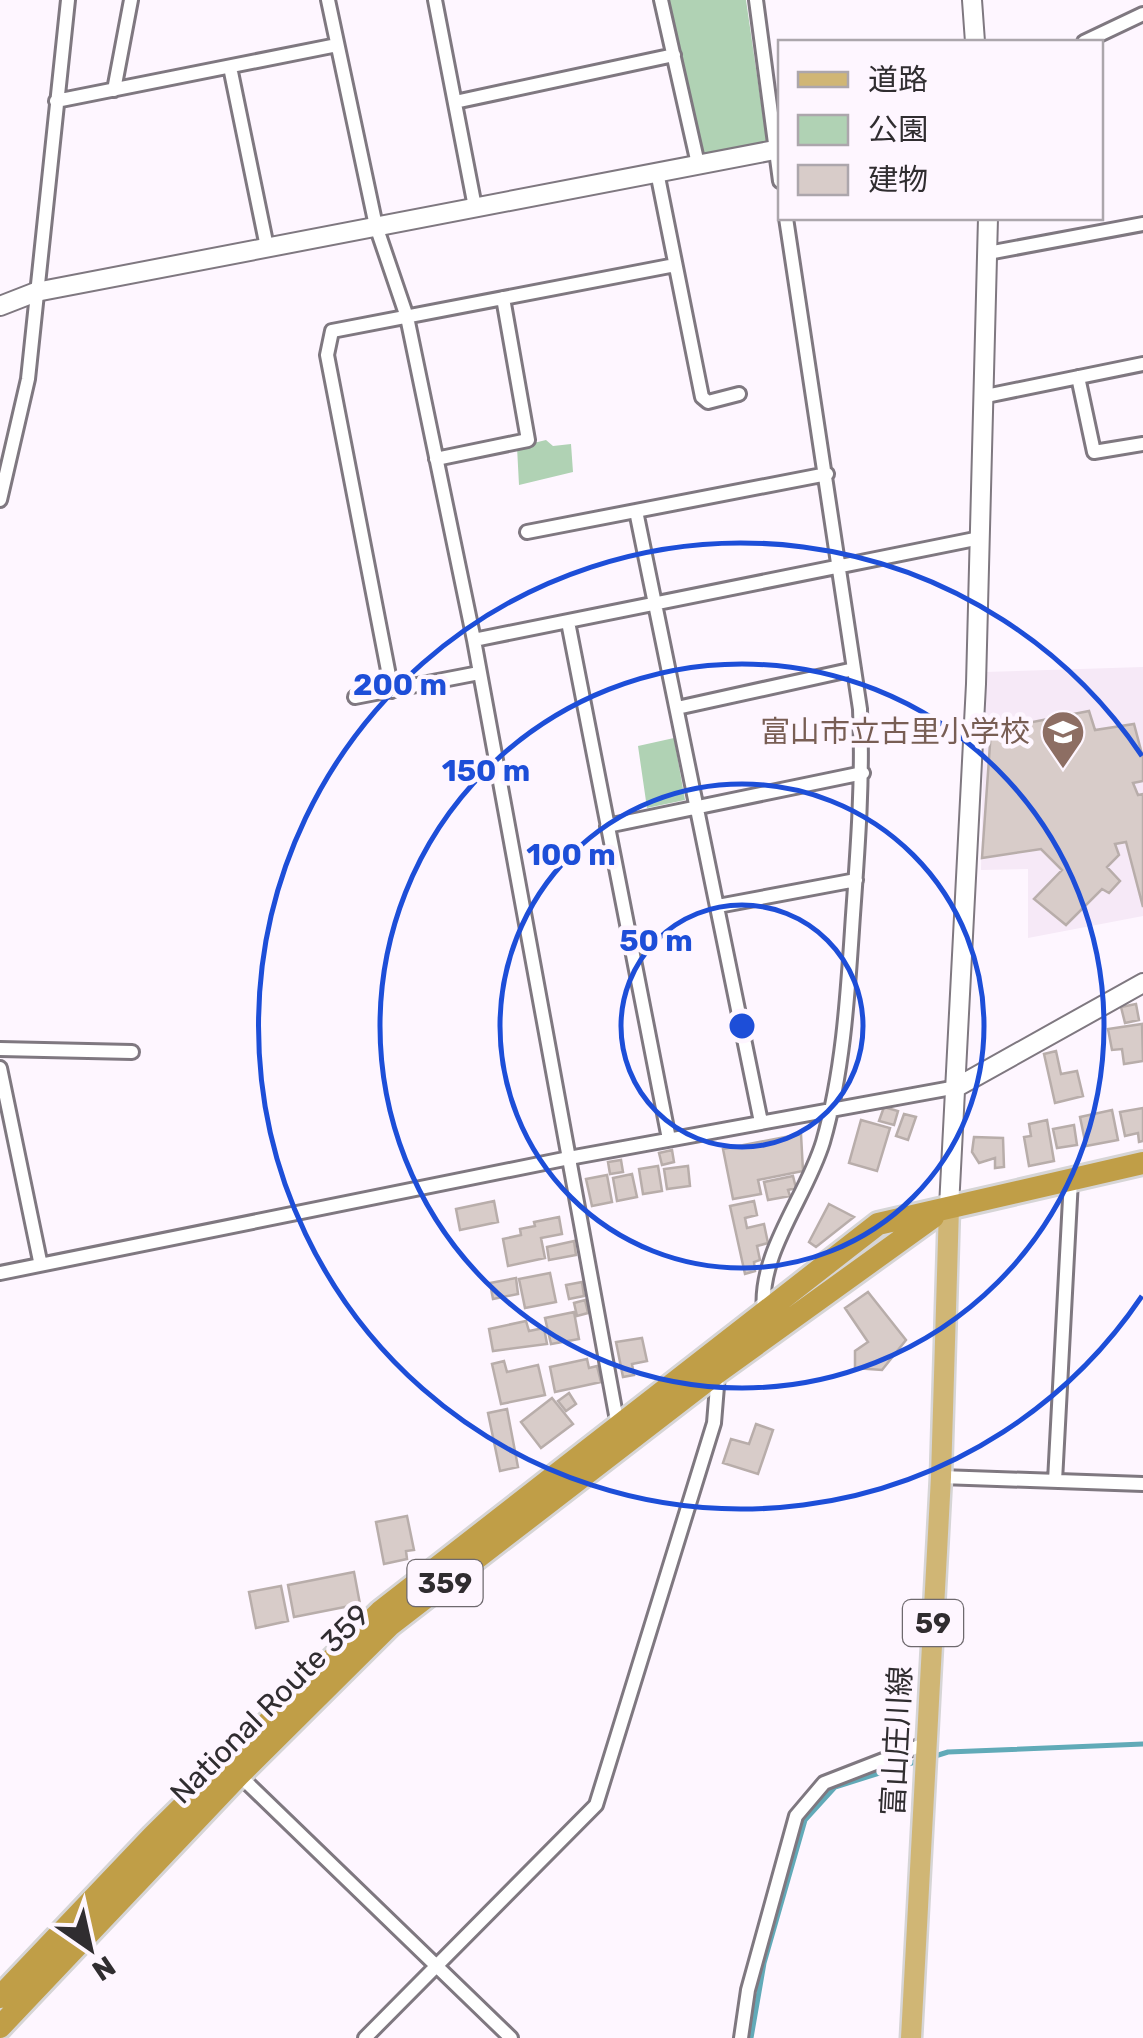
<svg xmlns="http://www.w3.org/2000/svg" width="1143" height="2038" font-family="Rubik,'Noto Sans JP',sans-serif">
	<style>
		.built { fill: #f6e9f7 }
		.green { fill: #b0d2b4 }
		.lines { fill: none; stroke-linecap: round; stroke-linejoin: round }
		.stream { stroke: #61aab8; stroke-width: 5 }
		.building { fill: #d8ccc9; stroke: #b8adaa; stroke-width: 2.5 }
		.minor-casing { stroke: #7f7880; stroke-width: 18 }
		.tertiary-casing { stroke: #7f7880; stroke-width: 22 }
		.primary-casing { stroke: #d6d5d6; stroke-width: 25 }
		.trunk-casing { stroke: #d6d5d6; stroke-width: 28 }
		.minor { stroke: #fff; stroke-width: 12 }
		.tertiary { stroke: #fff; stroke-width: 18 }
		.primary { stroke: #d0b675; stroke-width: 20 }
		.trunk { stroke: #c09e47; stroke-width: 22 }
		.ring { fill: none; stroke: #1d4ed8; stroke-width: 5 }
		.labels { text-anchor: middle; stroke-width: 9; stroke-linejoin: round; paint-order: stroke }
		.shield { fill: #fef6ff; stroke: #6e696e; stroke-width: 2.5 }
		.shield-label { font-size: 28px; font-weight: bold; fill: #302d30 }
		.education-label { font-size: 30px; fill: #785e54; stroke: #fef6ff; text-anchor: end }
		.street-label { font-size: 30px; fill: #302d30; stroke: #fef6ff }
		.centre { fill: #1d4ed8; stroke: #fef6ff; stroke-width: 5 }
		.ring-label { font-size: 30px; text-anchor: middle; font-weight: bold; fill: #1d4ed8; stroke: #fef6ff; stroke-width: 9; stroke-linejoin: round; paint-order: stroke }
	</style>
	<rect width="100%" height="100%" fill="#fef6ff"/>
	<!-- built -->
	<path class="built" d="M1143 667V916L1028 938V869L981 870 985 672Z"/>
	<!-- green -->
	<path class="green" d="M669 0H746L767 144 702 155Z
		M546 440 553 446 571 444 573 472 519 485 517 447Z
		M674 738 685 800 647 808 638 746Z"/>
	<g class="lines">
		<!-- stream -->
		<path class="stream" d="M932 1757 948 1752 1143 1744
			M751 2038 764 1963 805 1820 835 1787 921 1760"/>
	</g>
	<!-- building -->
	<path class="building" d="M1089 711 1095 730 1134 724 1143 758V781L1133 783 1138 795 1143 794V907L1126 842 1115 844 1119 855 1107 867 1120 881 1109 893 1102 889 1066 925 1034 899 1062 870 1041 849 982 858 991 730Z
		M1136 1004 1139 1020 1125 1023 1121 1007Z
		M1142 1024 1143 1061 1124 1064 1122 1049 1112 1050 1108 1029Z
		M1056 1051 1061 1074 1077 1071 1083 1096 1055 1103 1044 1054Z
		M884 1107 898 1111 894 1125 879 1121Z
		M1143 1108V1141L1139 1142 1138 1133 1125 1136 1120 1112Z
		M1112 1110 1118 1140 1086 1146 1080 1117Z
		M904 1114 916 1117 908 1140 896 1136Z
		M861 1120 890 1128 877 1171 849 1163Z
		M1047 1120 1054 1161 1029 1166 1024 1137 1031 1136 1029 1124Z
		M1074 1125 1077 1145 1057 1148 1053 1129Z
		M801 1134 803 1171 758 1180 761 1194 733 1199 723 1149Z
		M974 1137 1003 1138 1004 1167 995 1168V1158L979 1163 972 1152Z
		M672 1150 674 1162 662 1165 659 1153Z
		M621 1160 623 1172 610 1174 608 1162Z
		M658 1166 662 1191 643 1194 639 1169Z
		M688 1166 690 1186 667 1189 664 1169Z
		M632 1174 637 1197 617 1201 613 1178Z
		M607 1175 612 1202 592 1206 586 1179Z
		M793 1176 796 1188 788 1190 790 1196 768 1200 764 1182Z
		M494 1201 498 1222 460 1230 456 1209Z
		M754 1201 757 1215 745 1218 747 1228 764 1224 768 1243 757 1246 760 1260 754 1262 755 1271 745 1274 730 1206Z
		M829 1204 854 1217 816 1247 809 1242Z
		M559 1217 562 1234 541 1238 545 1258 508 1266 503 1239 521 1235 520 1229 535 1226 534 1222Z
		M574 1241 576 1255 549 1260 547 1247Z
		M550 1273 556 1302 525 1308 519 1279Z
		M516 1278 518 1294 493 1299 490 1283Z
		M582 1282 584 1296 569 1299 566 1285Z
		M868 1292 906 1340 882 1370 855 1368V1351L868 1342 845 1308Z
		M585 1300 588 1313 577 1316 574 1303Z
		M574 1312 579 1339 551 1344 545 1318Z
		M526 1321 529 1331 544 1328 547 1344 493 1351 489 1329Z
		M642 1338 647 1361 632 1364 634 1375 623 1377 616 1342Z
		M587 1359 589 1368 597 1366 601 1382 555 1392 550 1367Z
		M504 1361 507 1372 538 1365 545 1395 501 1404 492 1364Z
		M569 1393 576 1404 566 1411 558 1401Z
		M552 1398 573 1424 541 1448 521 1422Z
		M507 1409 518 1467 500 1471 488 1413Z
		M756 1424 773 1430 758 1474 723 1463 731 1439 749 1444Z
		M407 1516 414 1550 406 1551 407 1559 384 1564 376 1522Z
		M354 1572 360 1604 294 1617 288 1585Z
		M281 1586 288 1621 256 1628 249 1592Z"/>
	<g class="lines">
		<!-- minor casing -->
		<g class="minor-casing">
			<path id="minor" d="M328 0 376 226 407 317 474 640 618 1426
				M435 0 475 207
				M661 0 698 164
				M756 0 780 181
				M1084 42 1143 14
				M230 67 267 247
				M114 90 131 0
				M56 101 337 45
				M455 102 674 55
				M657 172 702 397 708 402 739 394
				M988 253 1143 224
				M1078 377 1094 452 1143 444
				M986 396 1143 364
				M436 459 528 440 503 298
				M0 500 28 379 68 0
				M636 511 761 1122
				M527 532 827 474
				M568 622 669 1139
				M474 640 980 538
				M392 691 327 355 332 331 675 265
				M355 697 479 673
				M677 708 854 669
				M607 826 863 773
				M718 906 856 880
				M0 1049 132 1052
				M0 1068 40 1261
				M0 1273 569 1158 957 1087
				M764 1312C758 1253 806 1198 823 1142 844 1069 848 989 853 915 858 846 863 778 860 709L786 218
				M941 1477 1143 1484
				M1055 1481 1071 1180
				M239 1775 511 2038
				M365 2038 596 1805 714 1423 718 1374
				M741 2038 748 1990 796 1816 824 1783 927 1743"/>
		</g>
		<!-- tertiary casing -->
		<g class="tertiary-casing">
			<path id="tertiary" d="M972 0 975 42
				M0 306 36 292 780 149
				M957 1087 1143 983
				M949 1207 976 684 988 218"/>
		</g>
		<!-- primary casing -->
		<g class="primary-casing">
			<path id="primary" d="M911 2038 941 1477 949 1207"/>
		</g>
		<!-- trunk casing -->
		<g class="trunk-casing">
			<path id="trunk" d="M0 1997 153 1836 380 1612 878 1224 1143 1163
				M0 2027 239 1775 390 1625 718 1372 933 1217"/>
		</g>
		<!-- minor -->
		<use href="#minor" class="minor"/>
		<!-- tertiary -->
		<use href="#tertiary" class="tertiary"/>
		<!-- primary -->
		<use href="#primary" class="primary"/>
		<!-- trunk -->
		<use href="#trunk" class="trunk"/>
	</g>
	<!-- distance rings -->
	<g class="ring">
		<circle cx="742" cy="1026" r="121"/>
		<circle cx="742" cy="1026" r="242"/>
		<circle cx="742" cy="1026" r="362"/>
		<path d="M1142 1296A483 483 0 1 1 1142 756"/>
	</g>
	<!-- icons -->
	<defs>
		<g id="school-pin" transform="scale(2.25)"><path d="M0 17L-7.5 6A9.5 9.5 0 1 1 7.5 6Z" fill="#8d6e63" stroke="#fef6ff"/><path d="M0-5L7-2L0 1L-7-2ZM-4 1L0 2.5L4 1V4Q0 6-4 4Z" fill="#fff"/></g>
	</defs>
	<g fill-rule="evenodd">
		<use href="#school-pin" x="1063" y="732"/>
	</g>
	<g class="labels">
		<!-- shield labels -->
		<g class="shield">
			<rect x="407.5" y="1560" width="75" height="46" rx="8"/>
			<rect x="903" y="1600" width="60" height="46" rx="8"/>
		</g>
		<g class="shield-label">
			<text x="445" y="1593">359</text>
			<text x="933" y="1633">59</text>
		</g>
		<!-- education labels -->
		<g class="education-label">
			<text x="1030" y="742">富山市立古里小学校</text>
		</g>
		<!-- street labels -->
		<g class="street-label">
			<text transform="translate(270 1704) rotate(-45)" y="10">National Route 359</text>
			<text transform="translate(897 1741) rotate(-87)" y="10">富山庄川線</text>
		</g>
	</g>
	<circle cx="742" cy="1026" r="15" class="centre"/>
	<g class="ring-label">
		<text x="400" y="695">200 m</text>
		<text x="486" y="781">150 m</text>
		<text x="571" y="865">100 m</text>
		<text x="656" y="951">50 m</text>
	</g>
	<!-- legend -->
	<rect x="778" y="40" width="325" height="180" fill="#fef6ff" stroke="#aca6ac" stroke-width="2.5"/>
	<rect x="798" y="72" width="50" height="15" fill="#d0b675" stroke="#aca6ac" stroke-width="2.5"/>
	<text x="868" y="90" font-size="30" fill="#302d30">道路</text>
	<rect x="798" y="115" width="50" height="30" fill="#b0d2b4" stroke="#aca6ac" stroke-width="2.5"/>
	<text x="868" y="140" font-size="30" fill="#302d30">公園</text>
	<rect x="798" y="165" width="50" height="30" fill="#d8ccc9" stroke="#aca6ac" stroke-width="2.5"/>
	<text x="868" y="190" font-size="30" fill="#302d30">建物</text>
	<!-- north arrow -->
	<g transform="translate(90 1948) rotate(146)" stroke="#fef6ff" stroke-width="8" paint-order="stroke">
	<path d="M0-8L18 38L0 25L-18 38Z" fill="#302d30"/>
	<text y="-15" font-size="28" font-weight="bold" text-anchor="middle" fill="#302d30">N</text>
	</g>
</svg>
